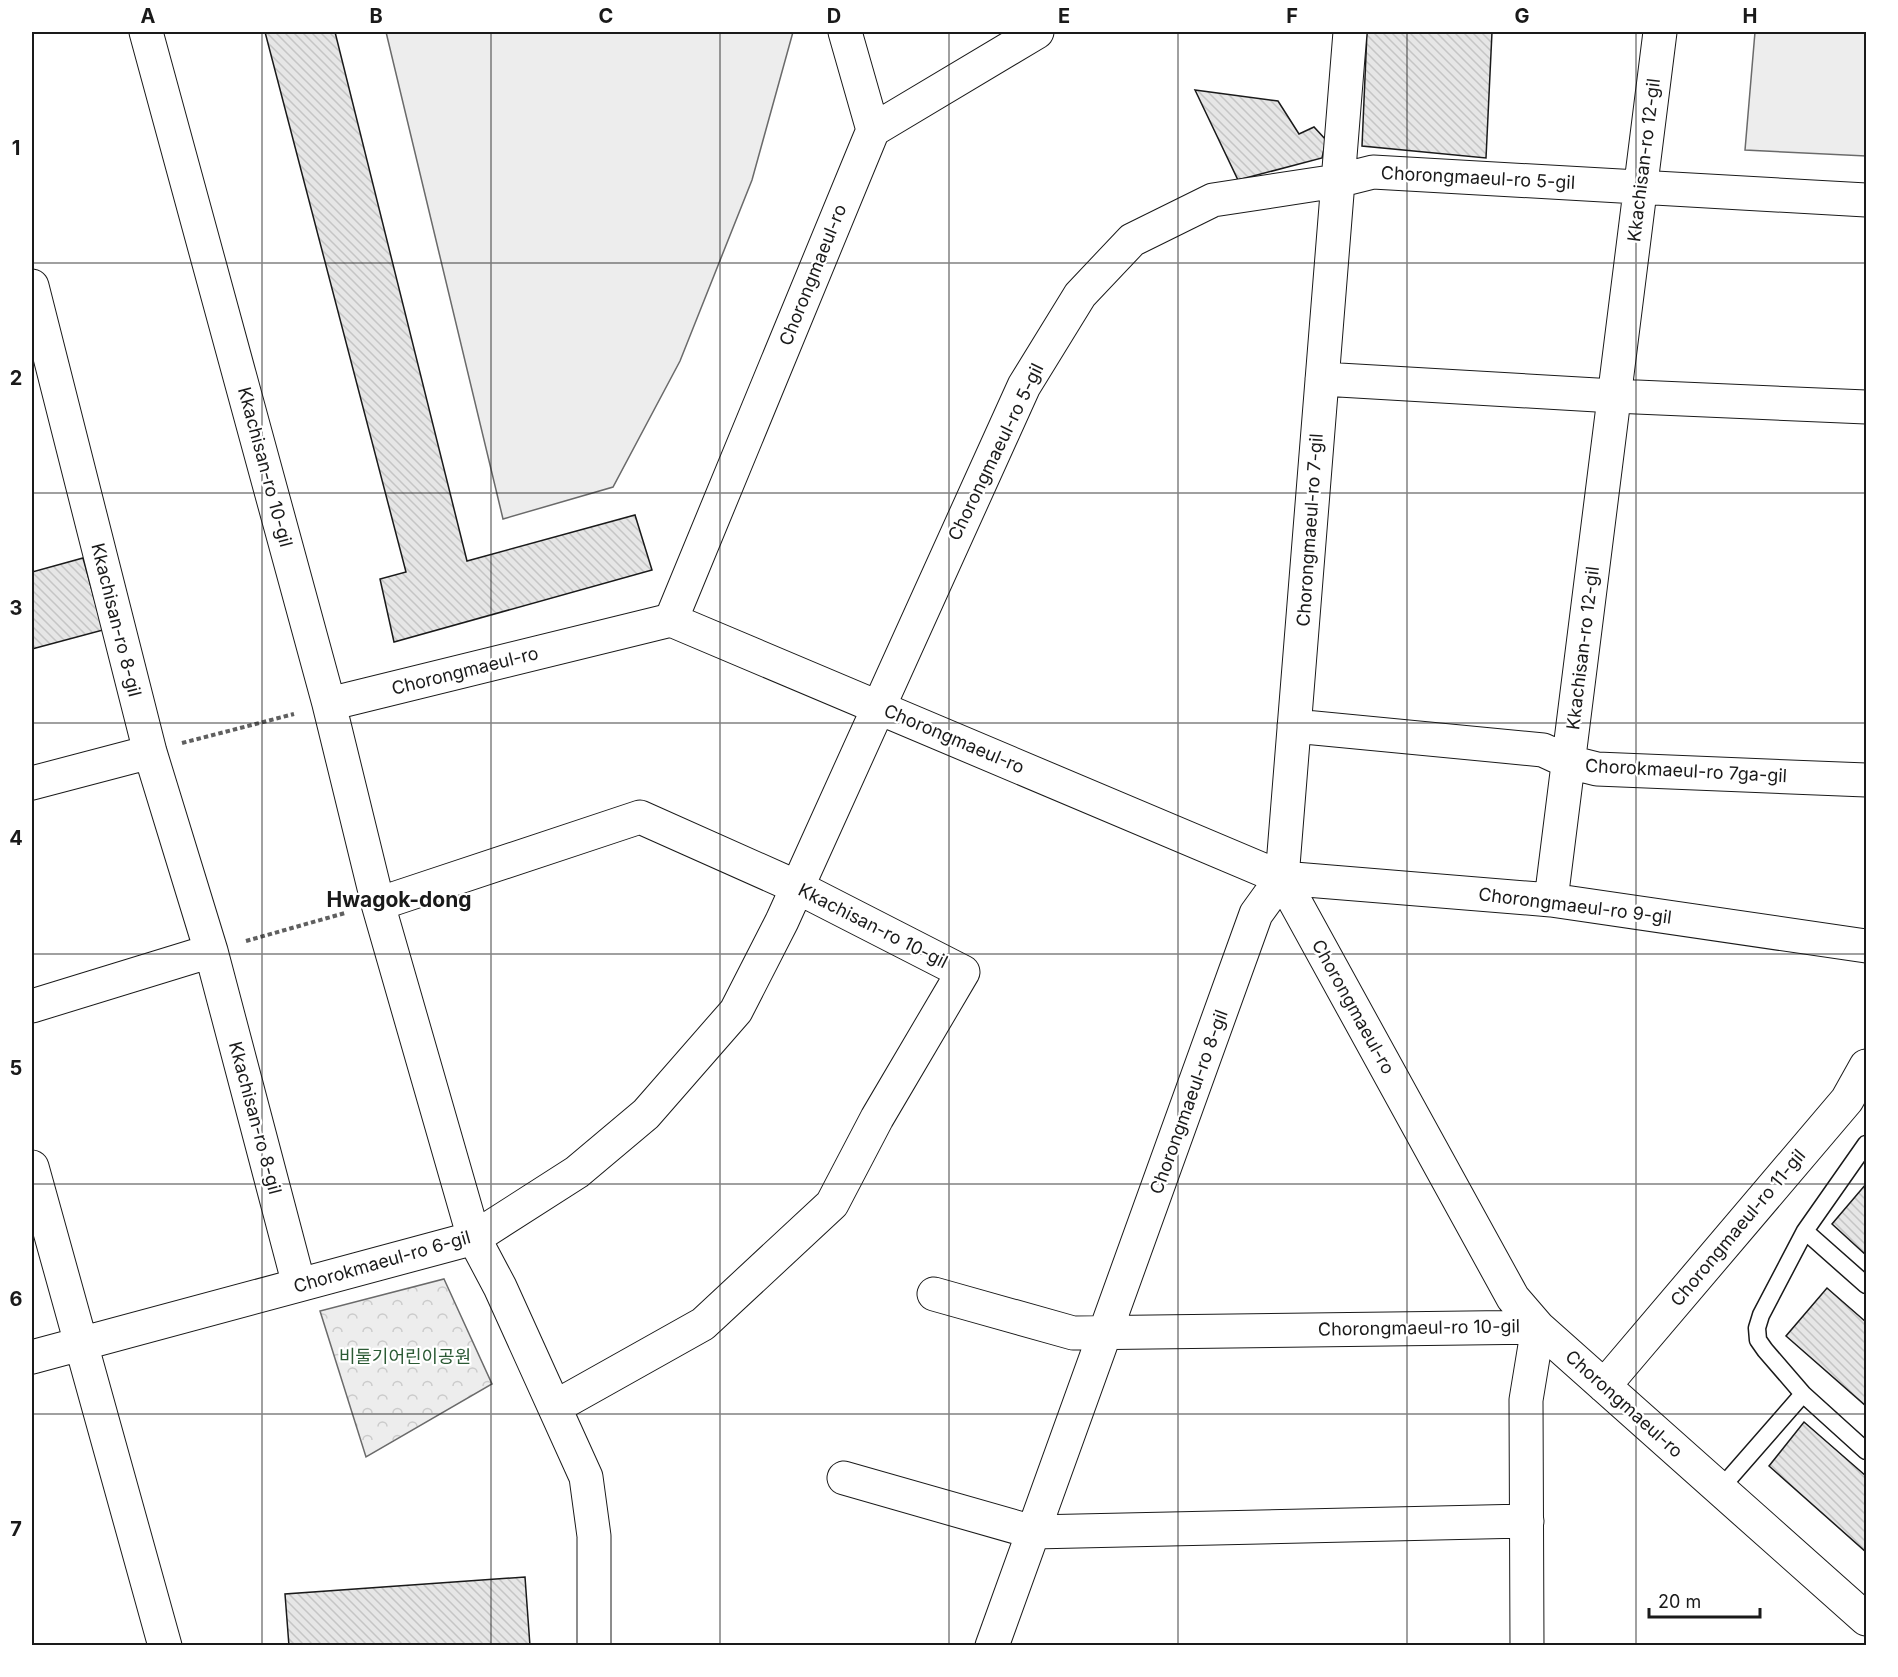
<svg xmlns="http://www.w3.org/2000/svg" width="1898" height="1677" font-family="Inter,'Noto Sans KR',sans-serif">
	<style>
		.built { fill: #ededed; stroke: #6a6a6a; stroke-width: 1.5 }
		.park { fill: url(#park-crowns); stroke: #6a6a6a; stroke-width: 1.5 }
		.building { fill: url(#building-back-hatch); stroke: #1a1a1a; stroke-width: 1.5 }
		.lines { fill: none; stroke-linecap: round; stroke-linejoin: round }
		.service-casing { stroke: #1a1a1a; stroke-width: 19 }
		.minor-casing { stroke: #1a1a1a; stroke-width: 35 }
		.path { stroke: #5f5f5f; stroke-width: 4; stroke-dasharray: 4.5 3; stroke-linecap: butt }
		.service { stroke: #fff; stroke-width: 16 }
		.minor { stroke: #fff; stroke-width: 33 }
		.grid { fill: none; stroke: #1a1a1a; stroke-width: 1.5; stroke-opacity: 0.55 }
		.labels { text-anchor: middle; stroke-width: 4.5; stroke-linejoin: round; paint-order: stroke }
		.street-label { font-size: 18px; fill: #1a1a1a; stroke: #fff }
		.park-label { font-size: 18px; fill: #2b5a34; stroke: #fff }
		.quarter-label { font-size: 21px; font-weight: bold; fill: #1a1a1a; stroke: #fff }
		.neatline { fill: none; stroke: #1a1a1a; stroke-width: 2 }
		.grid-label { font-size: 20px; text-anchor: middle; font-weight: bold; fill: #1a1a1a }
	</style>
	<defs>
		<pattern id="park-crowns" width="20" height="18" patternUnits="userSpaceOnUse" patternTransform="scale(1.5)"><rect width="20" height="18" fill="#ededed"/><path d="M2 6a3 3 0 1 1 6 0M12 15a3 3 0 1 1 6 0" fill="none" stroke="#cbcbcb"/></pattern>
		<pattern id="building-back-hatch" width="6" height="6" patternUnits="userSpaceOnUse" patternTransform="scale(1.5)"><rect width="6" height="6" fill="#e6e6e6"/><path d="M-1 5l2 2M0 0l6 6M5-1l2 2" fill="none" stroke="#c5c5c5"/></pattern>
	</defs>
	<rect width="100%" height="100%" fill="#fff"/>
	<!-- built -->
	<path class="built" d="M386 32H793L752 180 680 361 613 487 503 519Z
		M1755 32H1866V156L1745 150Z"/>
	<!-- park -->
	<path class="park" d="M444 1279 492 1384 366 1457 320 1311Z"/>
	<!-- building -->
	<path class="building" d="M265 32H335L467 561 635 515 652 570 394 642 380 579 406 572Z
		M1367 32H1492L1486 158 1362 146Z
		M1195 90 1278 101 1299 134 1314 127 1326 140 1322 158 1238 180Z
		M83 558 103 630 32 649V572Z
		M1866 1184V1255L1832 1224Z
		M1827 1288 1866 1322V1406L1786 1336Z
		M1804 1422 1866 1476V1552L1769 1466Z
		M525 1577 530 1646H289L285 1594Z"/>
	<g class="lines">
		<!-- service casing -->
		<g class="service-casing">
			<path id="service" d="M1866 1144 1805 1231 1761 1315 1757 1328 1758 1340 1765 1350 1803 1394 1866 1451
				M1805 1231 1866 1285
				M1720 1489 1803 1394"/>
		</g>
		<!-- minor casing -->
		<g class="minor-casing">
			<path id="minor" d="M146 32 329 704 378 904 474 1238 500 1287 586 1477 594 1536V1646
				M845 32 873 130 671 620 1282 878 1513 1298 1538 1327 1866 1619
				M873 130 1037 32
				M32 286 150 752 211 951 299 1285
				M1322 379 1614 396 1866 407
				M329 704 671 620
				M1294 726 1543 750 1569 762 1597 769 1866 780
				M32 783 150 752
				M1282 878 1350 32
				M1282 878 1551 900 1866 946
				M1551 900 1660 32
				M378 904 640 817 797 887 963 972 877 1118 832 1204 703 1324 555 1407
				M32 1006 211 951
				M32 1167 165 1646
				M934 1294 1073 1333 1538 1327 1526 1400 1527 1646
				M32 1357 474 1238 577 1172 646 1114 736 1011 782 921 1024 386 1080 295 1132 240 1213 200 1337 181 1373 172 1866 200
				M1604 1386 1847 1100 1866 1066
				M844 1478 1033 1532 1527 1521
				M992 1646 1256 914 1282 878"/>
		</g>
		<!-- path -->
		<path class="path" d="M182 743 294 714
			M246 941 345 913"/>
		<!-- service -->
		<use href="#service" class="service"/>
		<!-- minor -->
		<use href="#minor" class="minor"/>
	</g>
	<!-- grid -->
	<path class="grid" d="M262 32V1646M491 32V1646M720 32V1646M949 32V1646M1178 32V1646M1407 32V1646M1636 32V1646M32 263H1866M32 493H1866M32 723H1866M32 954H1866M32 1184H1866M32 1414H1866"/>
	<g class="labels">
		<!-- street labels -->
		<g class="street-label">
			<text transform="translate(1644 160) rotate(-83)" y="6">Kkachisan-ro 12-gil</text>
			<text transform="translate(1478 178) rotate(3)" y="6">Chorongmaeul-ro 5-gil</text>
			<text transform="translate(813 275) rotate(-68)" y="6">Chorongmaeul-ro</text>
			<text transform="translate(996 452) rotate(-64)" y="6">Chorongmaeul-ro 5-gil</text>
			<text transform="translate(265 467) rotate(75)" y="6">Kkachisan-ro 10-gil</text>
			<text transform="translate(1310 530) rotate(-86)" y="6">Chorongmaeul-ro 7-gil</text>
			<text transform="translate(116 620) rotate(76)" y="6">Kkachisan-ro 8-gil</text>
			<text transform="translate(1583 648) rotate(-83)" y="6">Kkachisan-ro 12-gil</text>
			<text transform="translate(465 671) rotate(-14)" y="6">Chorongmaeul-ro</text>
			<text transform="translate(954 739) rotate(23)" y="6">Chorongmaeul-ro</text>
			<text transform="translate(1686 771) rotate(3)" y="6">Chorokmaeul-ro 7ga-gil</text>
			<text transform="translate(1575 906) rotate(7)" y="6">Chorongmaeul-ro 9-gil</text>
			<text transform="translate(873 926) rotate(27)" y="6">Kkachisan-ro 10-gil</text>
			<text transform="translate(1353 1007) rotate(61)" y="6">Chorongmaeul-ro</text>
			<text transform="translate(1189 1102) rotate(-70)" y="6">Chorongmaeul-ro 8-gil</text>
			<text transform="translate(255 1118) rotate(75)" y="6">Kkachisan-ro 8-gil</text>
			<text transform="translate(1738 1228) rotate(-50)" y="6">Chorongmaeul-ro 11-gil</text>
			<text transform="translate(382 1262) rotate(-16)" y="6">Chorokmaeul-ro 6-gil</text>
			<text transform="translate(1419 1328) rotate(-1)" y="6">Chorongmaeul-ro 10-gil</text>
			<text transform="translate(1624 1404) rotate(42)" y="6">Chorongmaeul-ro</text>
		</g>
		<!-- park labels -->
		<g class="park-label">
			<text x="405" y="1363">비둘기어린이공원</text>
		</g>
		<!-- quarter labels -->
		<g class="quarter-label">
			<text x="399" y="907">Hwagok-dong</text>
		</g>
	</g>
	<!-- border -->
	<rect width="1898" height="1677" fill="none" stroke="#ffffff" stroke-width="66"/>
	<!-- scale -->
	<path d="M1649 1608v9h111v-9" fill="none" stroke="#1a1a1a" stroke-width="3"/>
	<text x="1658" y="1608" font-size="18" fill="#1a1a1a" stroke="#ffffff" stroke-width="4.5" paint-order="stroke">20 m</text>
	<rect x="33" y="33" width="1832" height="1611" class="neatline"/>
	<g class="grid-label">
		<text x="148" y="23">A</text>
		<text x="376" y="23">B</text>
		<text x="606" y="23">C</text>
		<text x="834" y="23">D</text>
		<text x="1064" y="23">E</text>
		<text x="1292" y="23">F</text>
		<text x="1522" y="23">G</text>
		<text x="1750" y="23">H</text>
		<text x="16" y="155">1</text>
		<text x="16" y="385">2</text>
		<text x="16" y="615">3</text>
		<text x="16" y="845">4</text>
		<text x="16" y="1075">5</text>
		<text x="16" y="1306">6</text>
		<text x="16" y="1536">7</text>
	</g>
</svg>
